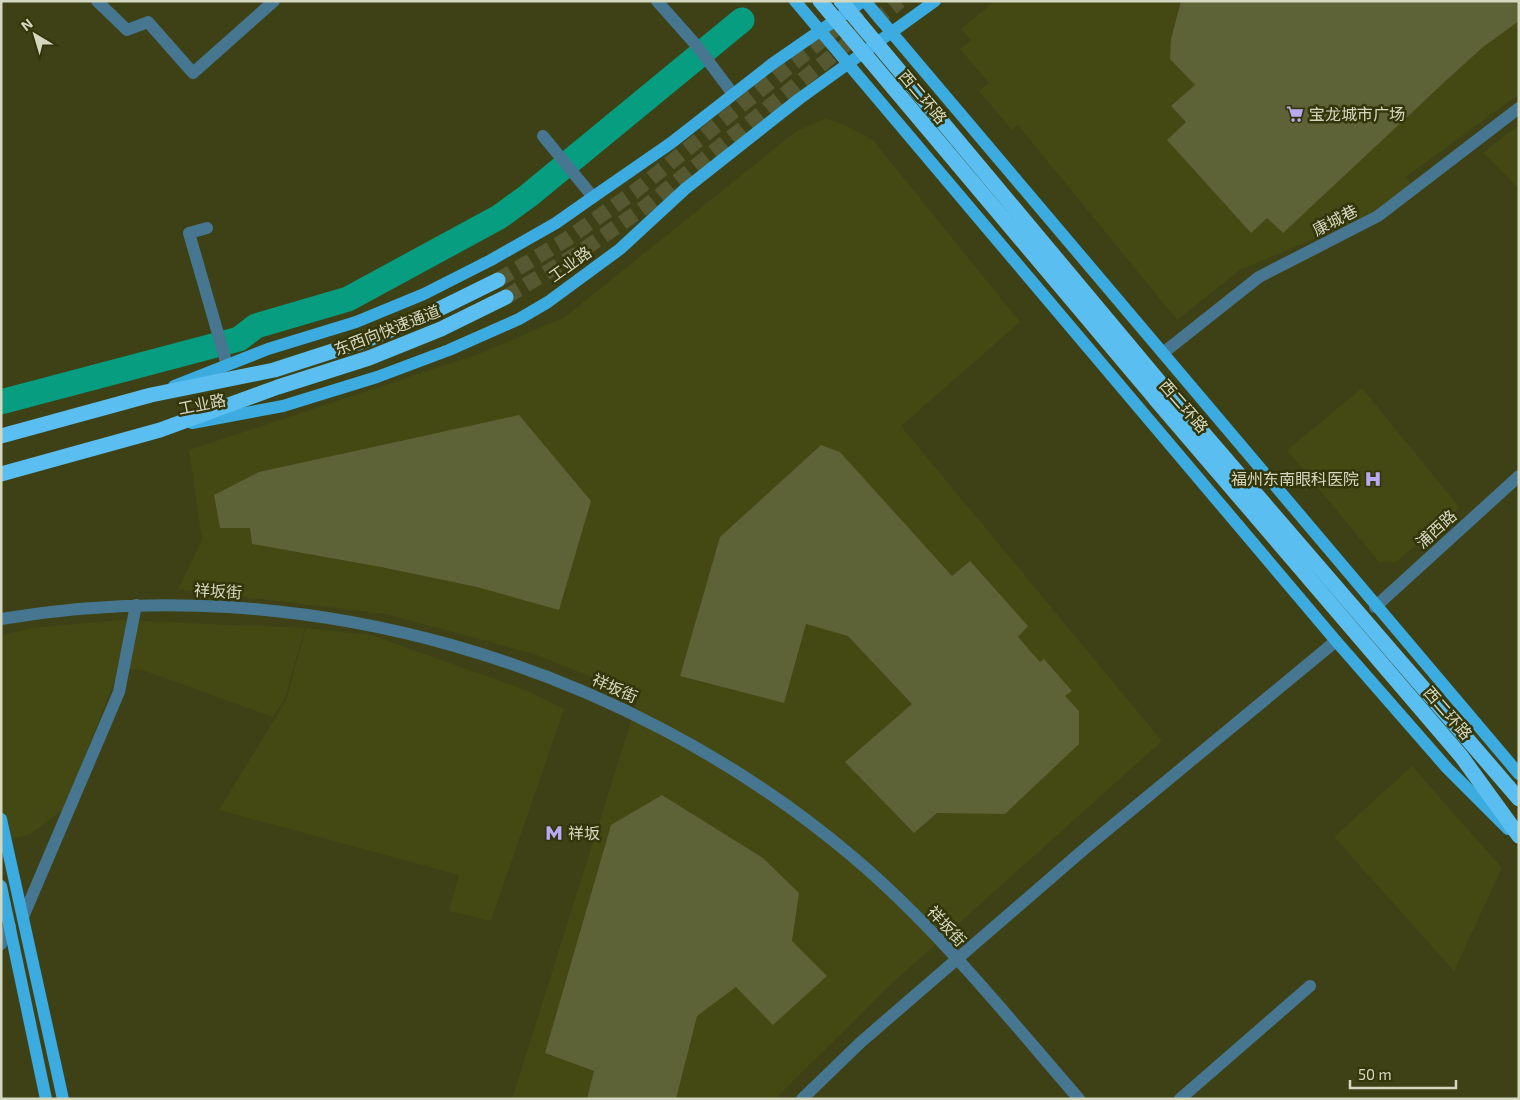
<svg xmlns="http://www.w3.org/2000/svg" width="1520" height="1100" font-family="'Exo 2','Noto Sans SC',sans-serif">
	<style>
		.built { fill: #444813 }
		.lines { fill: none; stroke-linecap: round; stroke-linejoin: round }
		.river { stroke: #079d80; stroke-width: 25 }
		.building { fill: #5e6237 }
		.highway-tunnel { stroke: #555830; stroke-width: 15; stroke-dasharray: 15 8; stroke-linecap: butt }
		.minor { stroke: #467690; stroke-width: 12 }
		.major { stroke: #3babe0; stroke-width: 12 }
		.highway { stroke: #5abef0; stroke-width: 15 }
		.highway-bridge { stroke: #5abef0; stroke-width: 15 }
		.labels { text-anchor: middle; stroke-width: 5; stroke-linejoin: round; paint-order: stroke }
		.street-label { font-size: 16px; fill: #d5d8c0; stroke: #33360a }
		.poi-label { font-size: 16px; fill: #d5d8c0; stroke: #33360a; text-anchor: start }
	</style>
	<rect width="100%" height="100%" fill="#3e4116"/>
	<!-- built -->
	<path class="built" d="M995 1H1519V94L1406 177 1412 185 1376 210 1352 223 1240 270 1177 320 1018 125 1012 130 979 91 989 83 960 49 971 40 961 29Z
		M826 118 847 126 873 140 1020 322 901 426 1162 741 888 987 775 1099H512L639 696 534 654 385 614 178 589 202 540 189 450 481 353 565 317 795 132Z
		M1519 125V189L1483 152Z
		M1362 388 1460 508 1396 562H1379L1287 450Z
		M119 620 305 628 285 698 273 717 145 671 120 667 64 809 29 835 1 840V635L34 628Z
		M306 628 371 635 528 691 564 709 491 921 449 911 459 875 219 810 286 700Z
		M1412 766 1502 868 1454 971 1334 837Z"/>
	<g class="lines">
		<!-- river -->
		<path class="river" d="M1 402 239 339 256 326 348 299 499 217 528 196 742 20"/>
	</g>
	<!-- building -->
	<path class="building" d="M1181 1H1519V21L1483 47 1452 75 1283 233 1267 218 1251 233 1167 140 1186 122 1171 106 1195 85 1170 59 1171 39Z
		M519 415 591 501 559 610 477 587 381 567 252 544 250 528H220L214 495 259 472Z
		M821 445 840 452 952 576 970 561 1028 626 1018 637 1040 662 1044 659 1072 691 1065 696 1079 711V744L1005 814 937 813 914 833 845 762 912 704 848 636 806 624 784 703 680 676 720 537Z
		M662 795 763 858 799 893 792 941 827 976 773 1025 736 987 697 1016 676 1099H587L594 1071 545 1053 611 825Z"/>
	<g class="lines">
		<!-- highway-tunnel -->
		<path class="highway-tunnel" d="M498 280 567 239 634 192 863 7
			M506 297 577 254 645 207 900 1"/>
		<!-- minor -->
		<path class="minor" d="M97 1 127 30 148 22 193 73 274 1
			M657 1 697 46 733 94
			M543 136 593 197
			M207 228 189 233 227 365
			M1163 353 1259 277 1378 216 1519 108
			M1375 607 1519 476
			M1 619C301 568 621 661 853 857 937 928 1007 1016 1079 1099
			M23 917 119 692 136 605
			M1 944 10 926
			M802 1099 861 1042 1089 845 1336 641
			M1180 1099 1310 986"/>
		<!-- major -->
		<path class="major" d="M795 1 1336 641 1447 768 1508 829
			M865 1 1519 774
			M174 386 268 349 356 322 424 294 491 260 556 223 593 197 671 143 772 64 863 1
			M192 423 283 406 377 377 449 350 519 319 548 302 620 249 685 189 799 99 935 1
			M1 819 63 1099
			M1 886 46 1099"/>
		<!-- highway -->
		<path class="highway" d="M1168 392 1519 799
			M1157 401 1461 756 1519 836
			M1 436 151 395 274 370 364 341 433 312 498 280
			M1 474 160 430 278 387 369 358 441 329 506 297"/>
		<!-- highway-bridge -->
		<path class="highway-bridge" d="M820 1 1157 401
			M841 1 1168 392"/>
	</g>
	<!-- icons -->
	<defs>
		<g id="supermarket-bare" transform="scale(1.35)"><path d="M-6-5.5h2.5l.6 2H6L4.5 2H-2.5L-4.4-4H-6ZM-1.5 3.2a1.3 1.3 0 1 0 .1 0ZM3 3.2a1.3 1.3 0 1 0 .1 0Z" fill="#baaaf6" stroke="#33360a" stroke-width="2.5" paint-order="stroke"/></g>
		<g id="hospital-bare" transform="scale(1.35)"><path d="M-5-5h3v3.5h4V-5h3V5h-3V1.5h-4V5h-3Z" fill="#baaaf6" stroke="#33360a" stroke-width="2.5" paint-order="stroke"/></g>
		<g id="metro-bare" transform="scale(1.35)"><path d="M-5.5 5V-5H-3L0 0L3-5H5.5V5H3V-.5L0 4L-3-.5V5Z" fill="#baaaf6" stroke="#33360a" stroke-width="2.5" paint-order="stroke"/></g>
	</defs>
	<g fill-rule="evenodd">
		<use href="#supermarket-bare" x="1295" y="114"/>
		<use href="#hospital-bare" x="1373" y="479"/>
		<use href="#metro-bare" x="554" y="833"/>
	</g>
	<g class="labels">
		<!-- street labels -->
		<g class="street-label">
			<text transform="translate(923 97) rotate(50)" y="6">西二环路</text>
			<text transform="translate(1335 220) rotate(-27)" y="6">康城巷</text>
			<text transform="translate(570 264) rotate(-36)" y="6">工业路</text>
			<text transform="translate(387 330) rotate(-21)" y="6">东西向快速通道</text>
			<text transform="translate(202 404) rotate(-11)" y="6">工业路</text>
			<text transform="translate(1184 406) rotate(49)" y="6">西二环路</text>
			<text transform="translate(1436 529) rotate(-42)" y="6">浦西路</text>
			<text transform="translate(218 591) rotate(3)" y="6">祥坂街</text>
			<text transform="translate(615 688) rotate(24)" y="6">祥坂街</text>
			<text transform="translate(1448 713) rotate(49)" y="6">西二环路</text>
			<text transform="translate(947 926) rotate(47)" y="6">祥坂街</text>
		</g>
		<!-- poi labels -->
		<g class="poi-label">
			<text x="1309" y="120">宝龙城市广场</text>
			<text x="1359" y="485" text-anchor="end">福州东南眼科医院</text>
			<text x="568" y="839">祥坂</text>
		</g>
	</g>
	<!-- border -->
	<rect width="1520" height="1100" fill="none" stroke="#d5d8c0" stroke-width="5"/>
	<!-- north arrow -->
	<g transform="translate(35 35) rotate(322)" stroke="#33360a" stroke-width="4" paint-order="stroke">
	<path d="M0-4L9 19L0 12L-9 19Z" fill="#d5d8c0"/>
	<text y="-8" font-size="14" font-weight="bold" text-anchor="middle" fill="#d5d8c0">N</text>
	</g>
	<!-- scale -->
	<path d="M1350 1080v8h106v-8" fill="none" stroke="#d5d8c0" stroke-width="2.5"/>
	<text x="1358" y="1080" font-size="15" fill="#d5d8c0" stroke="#33360a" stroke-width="4" paint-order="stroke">50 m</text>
</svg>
